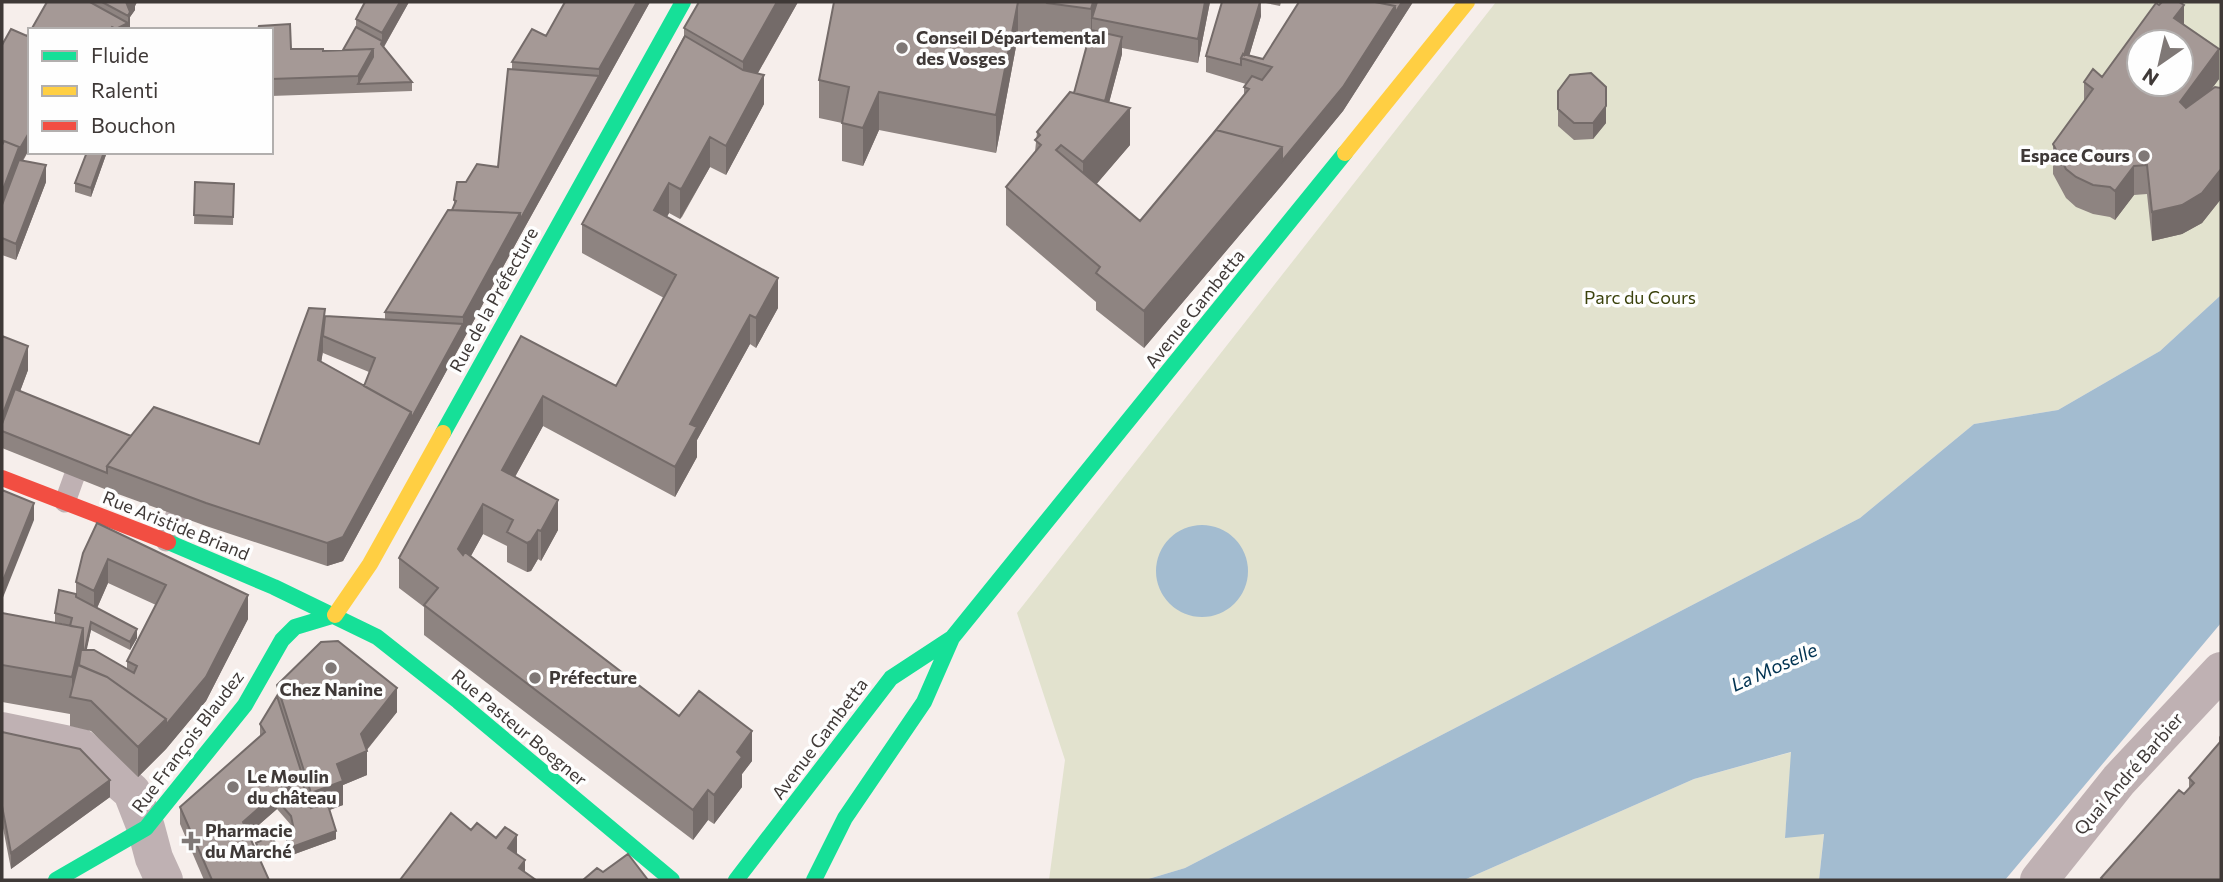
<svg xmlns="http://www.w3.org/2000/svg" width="2223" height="882" font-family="Commissioner,sans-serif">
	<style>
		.green { fill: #e2e2ce; fill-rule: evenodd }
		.water { fill: #a3bcd0 }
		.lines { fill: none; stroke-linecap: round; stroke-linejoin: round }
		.lane { stroke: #bfb1b3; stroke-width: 21 }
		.street { stroke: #bfb1b3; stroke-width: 38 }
		.fast { stroke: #16e098; stroke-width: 16 }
		.slow { stroke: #ffcf43; stroke-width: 16 }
		.jam { stroke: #f24e42; stroke-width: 16 }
		.wall { fill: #8e8481; fill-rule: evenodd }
		.shaded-wall { fill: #746b69 }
		.building { fill: #a59996; stroke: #746b69; stroke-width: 2; fill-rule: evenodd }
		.poi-dot { fill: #7f7876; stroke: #fefefe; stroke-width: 2.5 }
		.labels { text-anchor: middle; stroke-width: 7; stroke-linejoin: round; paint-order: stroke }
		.poi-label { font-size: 18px; font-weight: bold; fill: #3f3937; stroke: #fefefe; text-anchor: start }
		.park-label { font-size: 18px; fill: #3b420c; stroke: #fefefe }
		.street-label { font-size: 18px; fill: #3f3937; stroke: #fefefe }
		.water-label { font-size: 19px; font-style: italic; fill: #003251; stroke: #fefefe }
	</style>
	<rect width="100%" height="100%" fill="#f6eeeb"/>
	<!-- green -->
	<path class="green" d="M1496 2H2221V295L2160 351 2058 410 1974 424 1860 518 1185 868 1145 880H1049L1065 760 1017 613ZM2139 42H2181V84H2139Z
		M1792 752 1785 837 1824 833 1819 880H1464L1694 779Z"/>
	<!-- water -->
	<path class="water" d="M2221 295V623L2005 880H1819L1824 834 1785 838 1791 752 1694 779 1464 880H1145L1185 868 1860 518 1974 424 2058 410 2160 351Z
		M1156 571a46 46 0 1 1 92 0a46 46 0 1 1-92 0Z"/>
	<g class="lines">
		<!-- lane -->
		<path class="lane" d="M65 502 74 477
			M166 541 176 515"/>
		<!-- street -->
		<path class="street" d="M2 731 80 747 132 792 146 828 154 858 164 880
			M2039 880 2119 780 2221 671"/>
		<!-- fast -->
		<path class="fast" d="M443 433 683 2
			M168 542 274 587 377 637 458 701 672 880
			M56 880 146 828 245 705 282 640 295 627 335 615
			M736 880 891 678 952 638
			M814 880 845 818 924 702 952 638 1345 153"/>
		<!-- slow -->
		<path class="slow" d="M1345 153 1467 2
			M335 615 370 564 443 433"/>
		<!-- jam -->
		<path class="jam" d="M2 478 168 542"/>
	</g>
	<!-- wall -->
	<path class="wall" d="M47 2H137L135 6V10L130 17V30H31Z
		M409 2 384 47 412 82V91L271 96V30L291 49 323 51 343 50 356 27V19Z
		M650 2 520 236 343 561 327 566 206 526 107 490 2 448V336L28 370 20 391 131 436 259 444 325 316 385 319V312L452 210 454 206V200L466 182 498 167 512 69V62L546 36ZM323 351V353L369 372 364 386 321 362Z
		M699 2H798L758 73 764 104 726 175 710 167 682 217 680 219 669 213 667 217 778 308 756 348 750 344 697 440V457L675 497 543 426 515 477 558 530 541 561 538 559 531 571 527 572 507 562V546L483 534 471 556 679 716 752 761 742 774V787L714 824 708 820 693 840 424 635V607L399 588V558L521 336 616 386 664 298 582 253V224L684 36V28Z
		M834 2H1210L1198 63 1122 48V54L1109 102 1130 145 1096 184 1140 221 1244 95V87L1246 84 1206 72V56L1222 2H1281L1280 6 1261 2V16L1249 56 1263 59 1413 2 1343 111 1282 185 1144 348 1096 310V302L1006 225V187L1035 152 1037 132 1074 93 1087 46 1047 41 1045 34 1018 36 996 153 879 130 863 166 842 161V123L819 118V80Z
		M2184 25 2219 79 2210 91 2221 88V199L2202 223 2182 234 2152 241 2147 194 2134 195 2115 220 2110 217 2093 214 2076 207 2066 198 2053 174V144L2084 102V82L2102 77Z
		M30 31V148L23 161 46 182 16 260 2 255V45L27 36Z
		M1606 87V123L1593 139 1574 140 1558 126V91Z
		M107 152 91 197 75 192V183Z
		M195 182 234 184 233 225 194 224Z
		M97 523 248 619 206 701 166 749 138 777 91 731 70 726V714L2 702V613L68 625 55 622V613L76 594V582ZM108 583 156 605 127 661V669L86 650 91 630 130 650 137 638 97 608Z
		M277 685 397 712 367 750V775L343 785V805L329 810 336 839 292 855 286 842V834L292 831 291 825 277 809 248 834 256 851V843L276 854 260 861 269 880H204L180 824V807L260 736V724L277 697Z
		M2 732 110 797 11 869 2 823Z
		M2221 734V880H2101V878L2189 789V778L2219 744V737Z"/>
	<!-- shaded-wall -->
	<path class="shaded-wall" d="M126 2H137L135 6V10L130 17V30H128V16Z
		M400 2H409L382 50V33Z
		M637 2H650L520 236 343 561 327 566V543L411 412 463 324V317L520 213 599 76V69Z
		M777 2H798L743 99V62Z
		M1018 2V36L996 153V115Z
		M1093 2H1103L1092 18V42L1091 47V9Z
		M1205 2H1210L1198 63V39Z
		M1260 2 1261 16 1248 60 1243 59Z
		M1402 2H1413L1343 111 1282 185 1144 348V311L1282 147 1395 6Z
		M2184 5V35L2174 18Z
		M128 23V30H116V29Z
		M1122 37V54L1100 137V120Z
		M373 49V66L358 84V93V76Z
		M2219 49V79L2180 131V102Z
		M764 75V104L726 175V146Z
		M879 92V130L863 166V128Z
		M1606 106V123L1593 139V123Z
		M1130 108V145L1083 200V162Z
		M30 131V148L19 166 2 222V192L19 147Z
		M710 137V167L680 219V189Z
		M104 152H107L91 197V188Z
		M46 165V182L16 260V244Z
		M2134 166V195L2115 220V191Z
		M2221 169V199L2202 223 2182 234 2152 241V212Z
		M669 183V213L654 239V210Z
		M778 278V308L756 348V318Z
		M325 309V333L323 336V351L319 376 318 360Z
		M750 315V344L697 440V457L675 497V467L690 424Z
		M28 346V370L5 432 2 431V416Z
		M543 396V426L502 500V470Z
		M558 500V530L541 561V531Z
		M34 503V520L2 600V583Z
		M483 504V534L458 579V549Z
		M538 530V559L531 571 527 572V543Z
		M108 559V583L94 615V591Z
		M248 595V619L206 701 166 749 138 777V747Z
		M91 622V630L85 658V649Z
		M83 628V665L72 697V677Z
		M137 629V638L130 650V642Z
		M397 688V712L364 753 367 751V775L343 785V805L311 817V793L337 764Z
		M752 731V761L742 774V787L714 824V795L737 752Z
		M301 771V788L277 800V809L243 839V822Z
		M110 780V797L11 869V853Z
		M708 790V820L693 840V810Z
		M336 831V839L292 855V847Z
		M517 835V859L508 848Z
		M276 846V854L260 861V852Z
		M525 860V880L519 868Z"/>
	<!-- building -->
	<path class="building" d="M47 2H90L128 23 116 29 112 27 110 30H31Z
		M102 2H126L130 12 128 16Z
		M365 2H400L382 33 356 19Z
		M565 2H637L599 69 512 62 532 29 546 36Z
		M699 2H777L743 62 684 28Z
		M834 2H1018L996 115 879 92 863 128 842 123 849 87 819 80Z
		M1046 2H1093L1091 9 1047 3Z
		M1097 2H1205L1198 39 1092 18Z
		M1222 2H1260L1244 55 1243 54 1241 58V65L1206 56Z
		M1299 2H1375L1395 6 1343 87 1282 161V147L1216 130 1207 141 1249 89 1244 87 1252 76 1262 80 1272 67 1241 58 1243 54 1263 59Z
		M1375 2H1402L1395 13V6Z
		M2162 2H2179L2184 5 2174 18 2219 49 2180 102 2186 108 2215 87 2221 88V169L2202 193 2182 205 2152 212 2147 165 2134 166 2115 191 2110 187 2093 185 2076 177 2066 169 2053 144 2093 89 2084 82 2093 69 2102 77 2156 3 2159 5ZM2139 42H2181V84H2139Z
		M290 24 291 49H323V51L373 49 358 76 271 79V30H250L258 29 259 26Z
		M356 27 382 41 381 44 412 82 358 84 373 57V49L343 50Z
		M11 29 27 36 30 31V131L19 150V147L4 141 2 145V45Z
		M1091 30 1122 37 1105 101 1074 93Z
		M685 36 743 70 764 75 726 146 710 137 682 188 680 189 669 183 654 210 778 278 756 318 750 315 690 424 697 427 675 467 543 396 502 470 558 500 541 531 538 530 531 541 527 543 507 532 513 520 483 504 458 549 463 555 465 552 679 716 699 691 752 731 737 752 742 757 714 795 708 790 693 810 424 605 438 588 399 558 521 336 616 386 676 275 582 224Z
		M508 69 599 76 520 220V213L452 210 456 201 454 200 457 182H466L477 164 498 167Z
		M1591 73 1606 87V106L1593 123H1574L1558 109V91L1570 75Z
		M1070 92 1130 108 1083 162 1061 145 1056 150 1140 221 1216 130 1282 147 1144 311 1096 273 1100 267 1006 187 1041 145 1035 140 1040 135 1037 132Z
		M4 141 19 147 2 192V145Z
		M87 152H104L91 188 75 183Z
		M19 160 46 165 16 244 2 238V205Z
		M195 182 234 184 233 217 194 215Z
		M448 210 520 213 463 317 385 312Z
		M309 308 325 309 318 360 411 412 343 537 327 543 206 503 107 466 154 407 259 444Z
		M325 316 463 324 411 419V412L364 386 375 358 323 336Z
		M2 336 28 346 2 416Z
		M15 389 131 436 107 466V473L2 431V424Z
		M2 490 34 503 2 583Z
		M97 523 248 595 206 677 166 725V719L107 677 79 665 81 650H94L134 673 137 666 127 661 166 585 108 559 94 591 76 582 83 553Z
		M59 590 76 594V597L137 629 130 642 91 622 85 650H83V628L70 626 72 618 55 613Z
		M2 613 83 628 72 677 2 665Z
		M338 641 397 688 361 734 367 751 337 764 343 781 311 793 277 685 321 642Z
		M78 665 107 677 166 719 138 747 91 701 70 697Z
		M277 696 301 771 243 822 269 880H212L180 807 265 732 260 724Z
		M2 732 80 749 110 780 11 853 2 806Z
		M2221 741V880H2103L2101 878 2179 790 2184 794 2194 783 2189 778Z
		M301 779 311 808 327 802 336 831 292 847 286 834 294 830 291 816 277 800Z
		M451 813 471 830 477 823 496 838 505 827 517 835 508 848 525 860 519 868 536 880H400Z
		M272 835 276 846 260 852 256 843Z
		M628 854 648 880H583L597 868 603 872Z"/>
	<!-- markers -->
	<g class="poi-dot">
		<circle cx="902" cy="48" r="7"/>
		<circle cx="2144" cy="156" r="7"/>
		<circle cx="331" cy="668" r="7"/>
		<circle cx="535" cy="678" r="7"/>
		<circle cx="233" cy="787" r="7"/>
		<path d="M187.5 830.5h7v7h7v7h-7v7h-7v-7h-7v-7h7z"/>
	</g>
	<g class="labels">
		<!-- poi labels -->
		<g class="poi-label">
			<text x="916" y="44">Conseil Départemental<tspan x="916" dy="21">des Vosges</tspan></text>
			<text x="2130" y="162" text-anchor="end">Espace Cours</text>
			<text x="549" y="684">Préfecture</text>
			<text x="331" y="696" text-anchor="middle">Chez Nanine</text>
			<text x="247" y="783">Le Moulin<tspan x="247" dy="21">du château</tspan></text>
			<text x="205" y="837">Pharmacie<tspan x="205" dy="21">du Marché</tspan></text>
		</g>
		<!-- park labels -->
		<g class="park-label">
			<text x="1640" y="304">Parc du Cours</text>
		</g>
		<!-- street labels -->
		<g class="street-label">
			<text transform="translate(494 300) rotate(-61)" y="6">Rue de la Préfecture</text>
			<text transform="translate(1195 309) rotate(-51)" y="6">Avenue Gambetta</text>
			<text transform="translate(176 526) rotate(22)" y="6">Rue Aristide Briand</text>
			<text transform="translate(519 728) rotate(40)" y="6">Rue Pasteur Boegner</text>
			<text transform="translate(820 739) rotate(-53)" y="6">Avenue Gambetta</text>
			<text transform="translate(188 742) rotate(-53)" y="6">Rue François Blaudez</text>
			<text transform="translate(2129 774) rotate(-49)" y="6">Quai André Barbier</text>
		</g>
		<!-- water labels -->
		<g class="water-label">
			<text transform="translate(1774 667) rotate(-24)" y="7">La Moselle</text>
		</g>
	</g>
	<!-- border -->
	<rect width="2223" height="882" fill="none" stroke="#3f3937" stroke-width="7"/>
	<!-- legend -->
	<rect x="28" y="28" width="245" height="126" fill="#fefefe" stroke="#b2afae" stroke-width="2"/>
	<rect x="42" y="51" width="35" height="10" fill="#16e098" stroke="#b2afae" stroke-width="2"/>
	<text x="91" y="63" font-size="21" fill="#3f3937">Fluide</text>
	<rect x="42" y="86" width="35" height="10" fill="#ffcf43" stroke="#b2afae" stroke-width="2"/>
	<text x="91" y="98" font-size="21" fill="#3f3937">Ralenti</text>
	<rect x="42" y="121" width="35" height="10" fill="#f24e42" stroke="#b2afae" stroke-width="2"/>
	<text x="91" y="133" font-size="21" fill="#3f3937">Bouchon</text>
	<!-- north arrow -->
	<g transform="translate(2160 63) rotate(214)"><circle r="33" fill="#fefefe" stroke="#b2afae" stroke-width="2"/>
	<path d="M0-5L12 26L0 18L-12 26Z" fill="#7f7876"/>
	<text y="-10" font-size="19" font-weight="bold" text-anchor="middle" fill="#3f3937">N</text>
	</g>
</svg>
